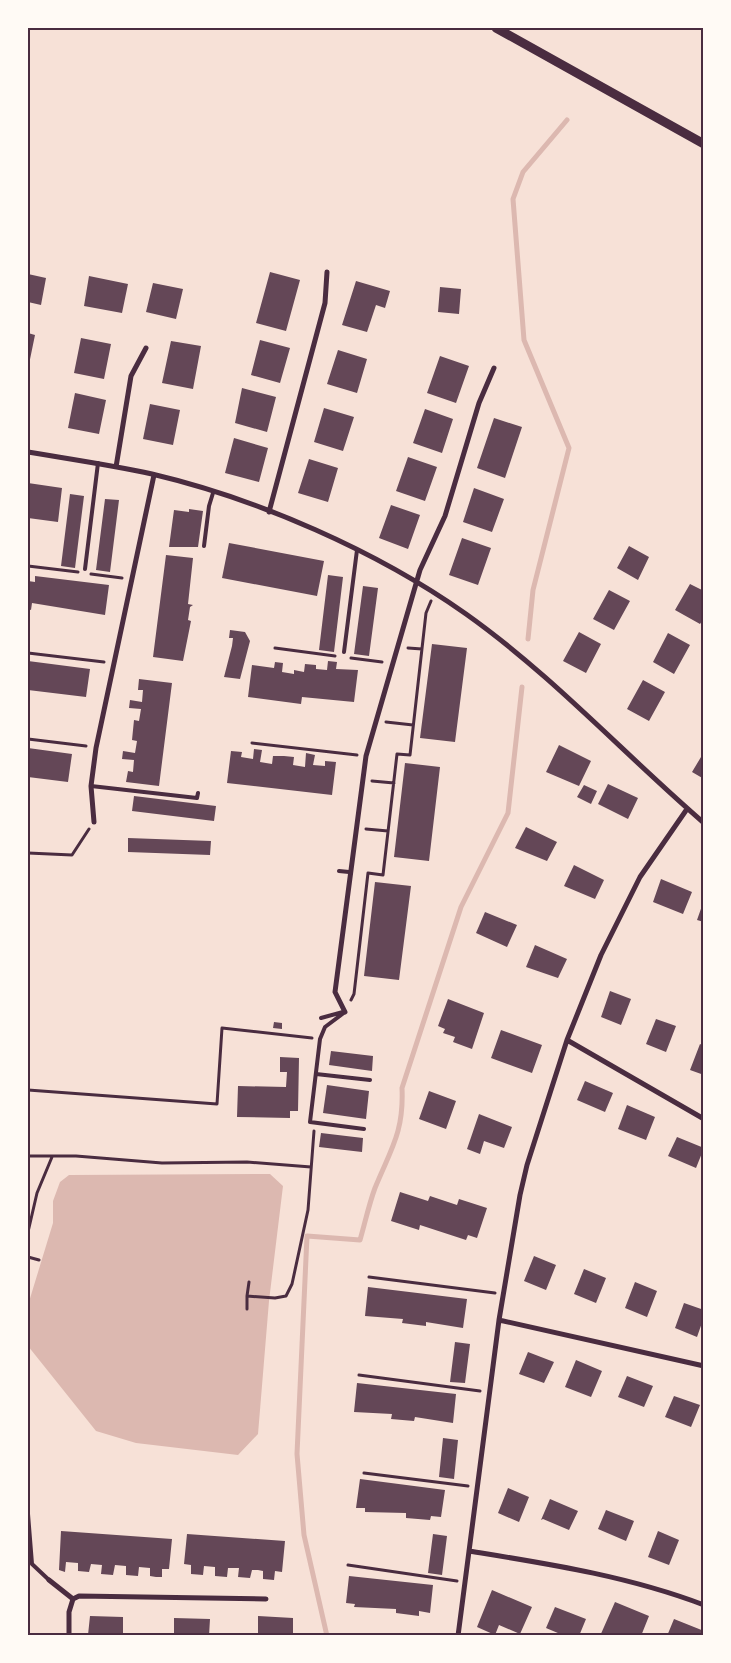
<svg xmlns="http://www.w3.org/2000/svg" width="731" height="1663" font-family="Poppins,sans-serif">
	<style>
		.water { fill: #dcb8b0 }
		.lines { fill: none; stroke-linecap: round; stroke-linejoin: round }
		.stream { stroke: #dcb8b0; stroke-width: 5 }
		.building { fill: #644757 }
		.path { stroke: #4a2c40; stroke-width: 3 }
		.service { stroke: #4a2c40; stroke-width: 4 }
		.minor { stroke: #4a2c40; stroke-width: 5 }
		.tertiary { stroke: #4a2c40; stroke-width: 9 }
		.neatline { fill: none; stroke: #4a2c40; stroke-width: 2 }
	</style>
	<rect width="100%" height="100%" fill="#f7e1d7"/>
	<!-- water -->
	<path class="water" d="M270 1174 283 1186 269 1301 258 1434 238 1455 136 1443 96 1431 28 1346V1305L53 1223V1201L60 1182 69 1175Z"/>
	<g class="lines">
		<!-- stream -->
		<path class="stream" d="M528 639 533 590 569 448 524 340 513 199 523 172 567 120
			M327 1636 304 1535 297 1454 307 1236 360 1240C365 1223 369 1204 375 1188 391 1149 404 1132 402 1088L461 907 508 813 522 687"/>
	</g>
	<!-- building -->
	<path class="building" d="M270 272 300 280 286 331 256 323Z
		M28 274 46 278 41 305 28 302Z
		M89 276 128 284 122 313 84 306Z
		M356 281 390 291 385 308 376 305 367 332 342 325Z
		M153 283 183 289 176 319 146 312Z
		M440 287 461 289 459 314 438 312Z
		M28 333 35 335 28 369Z
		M81 338 111 344 104 379 74 373Z
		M260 340 290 348 280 383 251 375Z
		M171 341 201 346 193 389 162 383Z
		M338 350 367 359 357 393 327 384Z
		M440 356 469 366 456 403 427 393Z
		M242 388 276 397 267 432 235 423Z
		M75 393 106 400 99 434 68 428Z
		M150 404 180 410 173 445 143 439Z
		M324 408 354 417 343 451 314 442Z
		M425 409 453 419 442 453 413 443Z
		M494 418 522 427 505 478 477 468Z
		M234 438 268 448 259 482 225 473Z
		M408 457 437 467 425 501 396 491Z
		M309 459 338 468 328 502 298 493Z
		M28 483 62 488 58 522 28 518Z
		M474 488 504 499 492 532 463 522Z
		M70 494 84 496 75 568 61 566Z
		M105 499 119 500 110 572 96 570Z
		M391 505 420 515 408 549 379 538Z
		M189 509 203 511 198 547H169L174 510 189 512Z
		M462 538 491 548 478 585 449 575Z
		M229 543 324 561 317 596 222 578Z
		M629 546 649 557 638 580 617 568Z
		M166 555 193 558 188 604 193 605 190 607 188 620 191 621 183 661 153 657Z
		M328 575 343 577 334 652 319 650Z
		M35 576 109 585 105 615 32 603 31 610 28 609V581L35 582Z
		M690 584 704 591V618L700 624 675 610Z
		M363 586 378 588 369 656 354 654Z
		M609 590 630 601 614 630 593 619Z
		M230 630 245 632 250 641 240 679 224 677 232 646 233 638H229Z
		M579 632 601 644 586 673 563 661Z
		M668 633 690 645 674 674 653 662Z
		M432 644 467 648 455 742 420 738Z
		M28 661 90 669 86 697 28 690Z
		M328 661 337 662 336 669 358 670 354 702 302 697 301 704 248 697 252 665 274 668 275 662 283 663 282 672 294 674V670L304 672 305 664 316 665V669L327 670Z
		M139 679 172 683 159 786 126 782 128 771 133 772 134 760 122 759 123 751 135 753 137 741 132 740 134 720 139 721 141 709 129 708 130 700 142 702 143 690H138Z
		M643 680 665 692 649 721 627 709Z
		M559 745 591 761 579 786 546 772Z
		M28 748 72 754 68 782 28 777Z
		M254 749 262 750 260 762 272 764 273 756H284L294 757 293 765 305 767 306 753 315 755 313 765 325 766V761L336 762 332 795 227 783 231 751 242 752 241 757 253 759Z
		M704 752V779L692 772Z
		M405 763 440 767 429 861 394 857Z
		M608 784 638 798 628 819 598 804Z
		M584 785 597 791 591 804 577 797Z
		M134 796 216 806 214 821 132 811Z
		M526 827 557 842 547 861 515 848Z
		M128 838 211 841 210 855 128 852Z
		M574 865 604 880 595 899 564 886Z
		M661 879 692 892 683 914 653 902Z
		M375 882 411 886 399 980 364 976Z
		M703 903H704V922L697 920Z
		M485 912 517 925 507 947 476 933Z
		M535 945 567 959 558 978 526 967Z
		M610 991 631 999 621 1025 601 1017Z
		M448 999 484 1013 472 1049 453 1042 455 1037 443 1033 445 1029 438 1026Z
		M656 1019 676 1026 666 1052 646 1044Z
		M274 1022 282 1023V1029L273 1028Z
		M501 1030 542 1045 532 1073 491 1058Z
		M700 1044 704 1046V1075L690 1070Z
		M331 1051 373 1056 372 1071 329 1065Z
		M280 1057 299 1058 298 1111H290V1118L237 1117 238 1086 286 1087 287 1072H280Z
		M585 1081 613 1093 605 1112 577 1100Z
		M327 1085 369 1091 366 1119 323 1113Z
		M429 1091 456 1101 446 1129 419 1119Z
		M627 1105 655 1117 646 1140 618 1129Z
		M479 1114 512 1127 504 1148 484 1141 480 1154 467 1149Z
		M321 1133 363 1138 362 1152 319 1147Z
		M677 1137 704 1148 696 1168 668 1156Z
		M400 1192 428 1201 430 1196 457 1205 459 1199 487 1208 477 1238 468 1235 466 1240 420 1225 419 1230 391 1221Z
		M534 1256 556 1265 546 1290 524 1281Z
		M584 1269 606 1278 596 1303 574 1294Z
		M635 1282 657 1291 647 1317 625 1308Z
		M368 1287 467 1299 463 1328 426 1322V1326L402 1323 403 1319 365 1316Z
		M684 1303 704 1310V1317L697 1337 675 1328Z
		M455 1342 470 1344 465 1383 450 1382Z
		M528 1352 554 1362 544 1383 519 1374Z
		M576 1360 602 1371 591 1397 565 1387Z
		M627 1376 653 1386 644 1407 618 1397Z
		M357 1383 456 1394 453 1423 415 1417 414 1421 391 1419 392 1414 354 1412Z
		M674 1396 700 1405 691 1427 665 1417Z
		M443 1438 458 1440 454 1479 439 1477Z
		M360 1479 445 1490 441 1517 431 1516 430 1520 406 1518V1513L365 1512V1508H356Z
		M508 1488 529 1497 519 1522 498 1513Z
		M550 1499 578 1511 569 1530 543 1519 541 1520Z
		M606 1510 634 1521 626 1541 598 1529Z
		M61 1531 172 1539 169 1569H162V1577H156L150 1576V1568L139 1567 138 1576 126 1575V1566L115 1565 113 1575 101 1574 102 1565 91 1564 89 1572 78 1571V1563L66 1562 65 1572 59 1570Z
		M658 1531 679 1540 669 1565 648 1557Z
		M187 1534 285 1541 282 1572 275 1571 274 1580 263 1579V1571L258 1570H252L250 1578 238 1577 239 1568H228L227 1577 215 1576V1567L204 1566 203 1575 191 1574V1565L184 1564Z
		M433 1534 447 1536 442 1575 428 1573Z
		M349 1576 433 1585 430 1613 419 1611V1616L396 1613V1609L354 1607 355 1604 346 1603Z
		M492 1590 532 1607 520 1634 499 1625 495 1635 477 1627Z
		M615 1602 649 1616 641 1636H600Z
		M555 1607 586 1619 579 1636H565L546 1628Z
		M90 1616 123 1617V1636L88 1635Z
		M258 1616 293 1618V1636H258Z
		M174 1618 210 1619 209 1636H174Z
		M674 1619 704 1631V1636H667Z"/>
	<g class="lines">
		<!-- path -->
		<path class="path" d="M28 566 78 572
			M91 574 122 578
			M275 648 335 656
			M408 648 422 649
			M28 653 104 662
			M351 658 382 662
			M386 722 413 725
			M28 739 86 746
			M252 743 357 755
			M372 781 394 783
			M366 829 388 831
			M28 853 72 855 89 829
			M351 1000 354 994 368 873 383 875 397 754 410 755 426 613 431 601
			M28 1090 217 1104 222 1028 312 1038
			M28 1156H76L162 1163 247 1162 311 1167
			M28 1232 37 1193 52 1157
			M28 1257 39 1260
			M369 1277 495 1293
			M249 1282 247 1296 275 1298 286 1296 292 1284 308 1210 314 1131
			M247 1309V1296
			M359 1375 480 1391
			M364 1473 468 1486
			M348 1565 457 1581"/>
		<!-- service -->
		<path class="service" d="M204 546 209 506 213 493
			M85 569 98 463
			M344 652 357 550
			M91 786 197 798 198 793
			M339 871 349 872
			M345 1012 325 1027 320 1039 310 1122 364 1129
			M321 1018 343 1012
			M316 1074 370 1080
			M28 1514 32 1564 49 1580"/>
		<!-- minor -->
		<path class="minor" d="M28 452C69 459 111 465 152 474 258 499 377 551 466 614 552 675 624 754 704 823
			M116 467 131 376 146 348
			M269 512 325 303 327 272
			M94 822 91 786 96 748 154 475
			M345 1012 335 992 366 756 420 570 445 516 479 403 494 368
			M567 1040 704 1119
			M499 1320 704 1366
			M469 1551C549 1564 628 1576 704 1605
			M49 1580 73 1599
			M69 1636V1612L73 1599 79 1596 266 1599
			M458 1636 499 1320 520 1195 527 1165 567 1040 601 955 640 877 687 809"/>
		<!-- tertiary -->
		<path class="tertiary" d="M496 28 704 144"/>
	</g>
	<!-- border -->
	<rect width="731" height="1663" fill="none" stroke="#fffaf5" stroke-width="58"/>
	<rect x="29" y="29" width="673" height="1605" class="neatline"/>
</svg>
